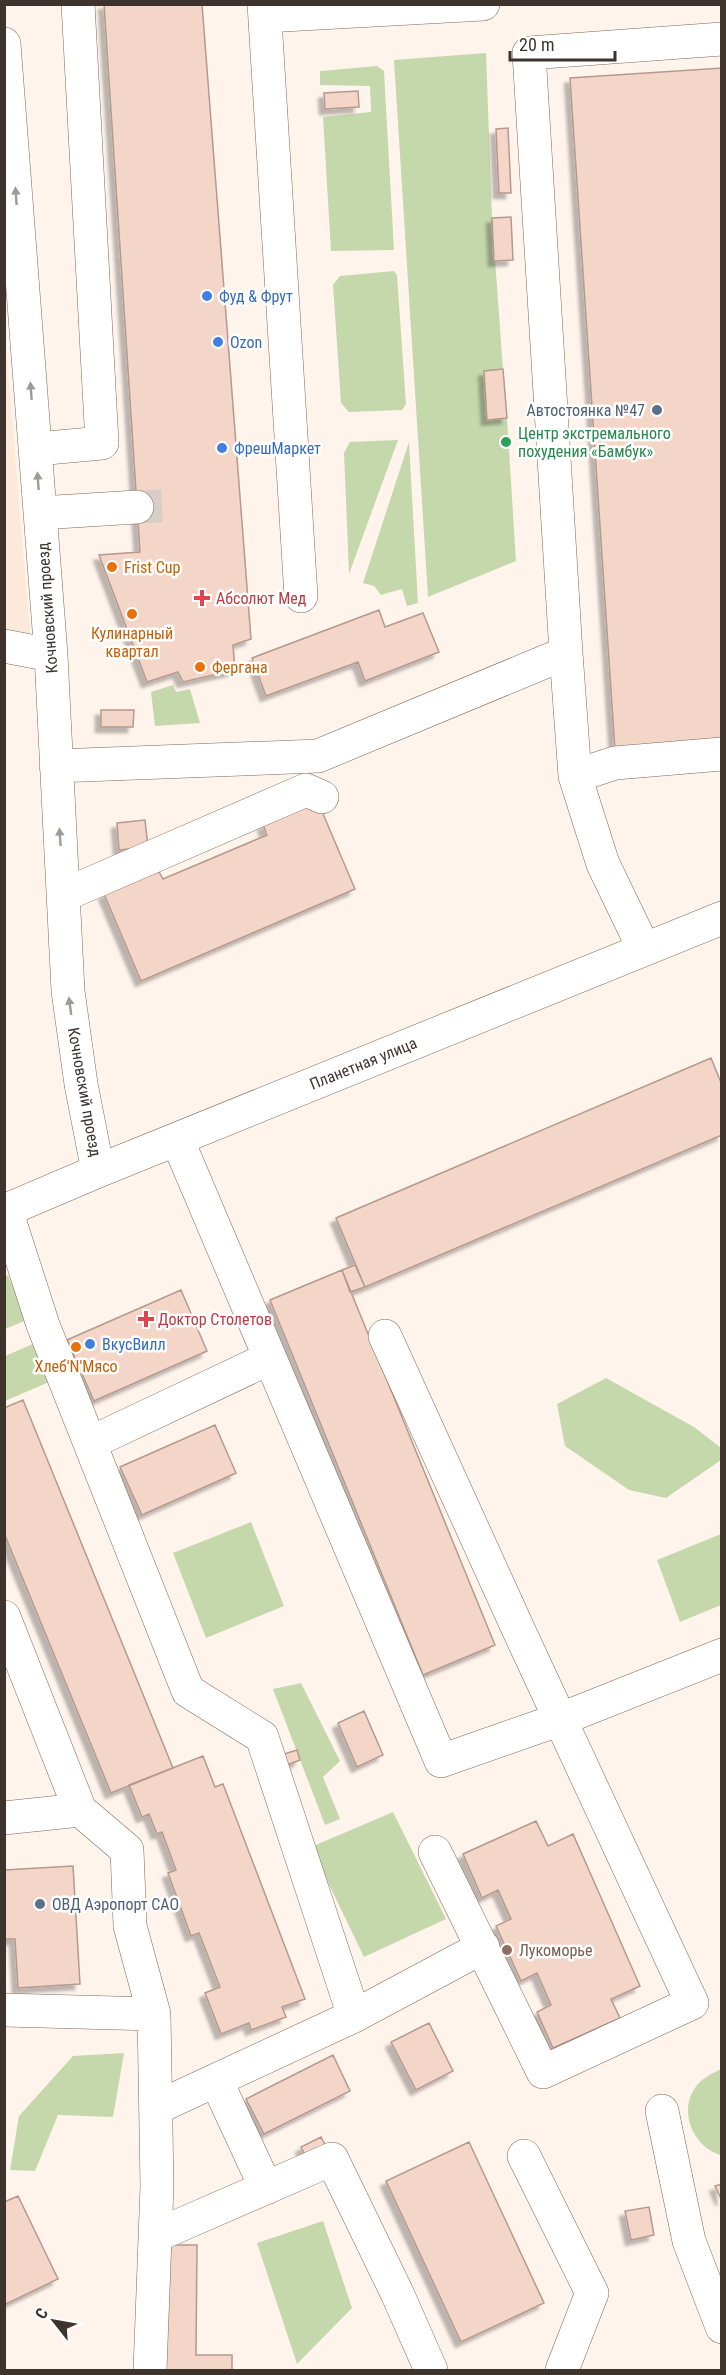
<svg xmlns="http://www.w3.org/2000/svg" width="726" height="2375" font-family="'Roboto Condensed',sans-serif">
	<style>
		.built { fill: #fde9da }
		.green { fill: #c5d8ac }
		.building { fill: #f4d6c8; stroke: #b6998d; stroke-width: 1.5; filter: url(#shadow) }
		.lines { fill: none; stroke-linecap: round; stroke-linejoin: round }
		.minor-tunnel { stroke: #d8cec6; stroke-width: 33; stroke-dasharray: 33 16; stroke-linecap: butt }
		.minor-casing { stroke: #7f6857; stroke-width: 34 }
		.minor { stroke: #fff; stroke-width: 33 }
		.oneway { fill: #9e9a96 }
		.shop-dot { fill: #3f7fe0; stroke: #fff; stroke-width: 2 }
		.service-dot { fill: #5c6f8a; stroke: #fff; stroke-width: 2 }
		.leisure-dot { fill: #2e9e5b; stroke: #fff; stroke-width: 2 }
		.food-dot { fill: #e8710a; stroke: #fff; stroke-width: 2 }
		.health-dot { fill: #e0444e; stroke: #fff; stroke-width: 2 }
		.education-dot { fill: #8d6e63; stroke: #fff; stroke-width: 2 }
		.labels { text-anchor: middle; stroke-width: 5; stroke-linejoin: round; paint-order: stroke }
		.shop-label { font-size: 16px; fill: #366cbe; stroke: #fff; text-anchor: start }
		.service-label { font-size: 16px; fill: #4e5e75; stroke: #fff; text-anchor: end }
		.leisure-label { font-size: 16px; fill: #27864d; stroke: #fff; text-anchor: start }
		.food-label { font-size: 16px; fill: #c56008; stroke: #fff; text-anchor: start }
		.health-label { font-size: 16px; fill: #be3a42; stroke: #fff; text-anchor: start }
		.street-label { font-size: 16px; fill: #3e342d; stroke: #fff }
		.education-label { font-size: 16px; fill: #785e54; stroke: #fff; text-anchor: start }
	</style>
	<defs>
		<filter id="shadow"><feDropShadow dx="-5.5" dy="5.5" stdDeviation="1.5" flood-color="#0004"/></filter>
	</defs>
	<rect width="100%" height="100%" fill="#fff4ec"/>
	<!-- built -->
	<path class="built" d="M4 324 30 633 5 634Z"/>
	<!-- green -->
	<path class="green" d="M486 53 492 218 503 369 484 371 487 419 507 418 516 561 428 597 394 60Z
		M377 66 384 71 394 250 331 251 323 117 371 112 370 86 320 85V71Z
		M394 271 397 275 406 404 402 410 349 412 341 403 333 285 340 276Z
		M398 440 349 574 344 453 350 442Z
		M409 442 418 603 407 606 402 589 381 595 374 586 363 583Z
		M173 685 176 692 190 689 200 723 155 726 151 692Z
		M8 1275 27 1320 5 1329V1277Z
		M33 1344 49 1382 5 1401V1356Z
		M606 1378 694 1427 721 1448V1460L666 1498 629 1490 565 1446 557 1404Z
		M251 1522 284 1606 206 1638 173 1553Z
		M721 1534V1605L680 1622 657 1560Z
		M301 1683 340 1761 323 1777 340 1819 325 1825 273 1689Z
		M393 1812 446 1919 364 1957 311 1847Z
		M124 2053 113 2117 58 2115 35 2171 10 2170 19 2116 73 2056Z
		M721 2069V2155C694 2148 678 2112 695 2088 701 2078 712 2074 721 2069Z
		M323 2221 352 2308 297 2364 257 2243Z"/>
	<!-- building -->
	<path class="building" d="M104 4H202L251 639 233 645 235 670 183 682 178 672 147 682 99 555 140 552Z
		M722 68V742L615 750 570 78Z
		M358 91 359 107 325 109 324 93Z
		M508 128 511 193H499L496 129Z
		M511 217 513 260 494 261 492 218Z
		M503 369 507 418 487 420 484 371Z
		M379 610 385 627 423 613 439 652 365 681 358 662 266 696 252 658Z
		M101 710H134L133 727H101Z
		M318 802 355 889 141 981 104 894 158 870 163 879 267 835 263 825Z
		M145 820 148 847 119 850 117 823Z
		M711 1058 722 1085V1135L365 1287 336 1218Z
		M355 1265 365 1287 350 1292 342 1270Z
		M342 1270 495 1645 423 1675 270 1300Z
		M181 1290 207 1351 94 1401 67 1340Z
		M23 1400 173 1768 111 1793 4 1533V1408Z
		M215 1425 236 1473 142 1515 120 1467Z
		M364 1711 383 1755 357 1767 338 1723Z
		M297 1750 300 1760 285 1766 281 1755Z
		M203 1756 215 1787 223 1784 305 1999 282 2007 286 2017 251 2030 249 2023 221 2034 205 1993 220 1987 199 1933 191 1936 168 1873 176 1870 162 1832 157 1834 149 1814 142 1817 129 1785Z
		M536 1821 548 1846 573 1834 640 1986 611 1999 620 2018 553 2048 537 2012 551 2005 537 1973 521 1981 496 1926 511 1919 498 1890 482 1898 463 1854Z
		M73 1866 80 1984 18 1988 15 1939H4V1870Z
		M429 2023 453 2071 416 2090 391 2042Z
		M333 2055 350 2091 264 2134 246 2099Z
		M321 2137 328 2150 307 2159 301 2147Z
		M469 2142 544 2303 461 2342 386 2181Z
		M722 2184V2201L715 2186Z
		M18 2196 58 2279 4 2305V2202Z
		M649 2207 654 2235 631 2240 625 2211Z
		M168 2245H197L196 2355H232V2370H166Z"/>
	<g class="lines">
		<!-- minor-tunnel -->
		<path class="minor-tunnel" d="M137 507 162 506"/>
		<!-- minor casing -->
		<g class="minor-casing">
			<path id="minor" d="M264 4 301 596
				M265 16 483 4
				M4 44 51 655 68 991 81 1084 98 1171
				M36 449 102 443 78 4
				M40 513 137 507
				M4 646 51 655
				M566 653 575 776 603 864 644 949
				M56 766 318 756 566 653 529 53 722 39
				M575 776 615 763 722 754
				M64 895 306 790 322 797
				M177 1139 441 1761 561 1719 722 1655
				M6 1210 43 1325 188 1691 262 1737 354 2016 156 2108
				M4 1211 98 1171 722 918
				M385 1336 520 1633 692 2003 543 2072 435 1852
				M90 1443 270 1358
				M4 1617 80 1810 127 1850 130 1926 154 2014 157 2186 150 2370
				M4 1818 80 1810
				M4 2010 154 2014
				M354 2016 483 1947
				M216 2080 266 2188
				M662 2111 689 2241 722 2327
				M524 2156 592 2293 562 2370
				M155 2236 332 2159 397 2293 431 2370"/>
		</g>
		<!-- minor -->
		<use href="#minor" class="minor"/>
	</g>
	<!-- one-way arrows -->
	<defs><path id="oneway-solid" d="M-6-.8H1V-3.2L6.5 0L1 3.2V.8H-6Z" transform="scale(1.5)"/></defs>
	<g class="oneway">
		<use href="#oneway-solid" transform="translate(16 196) rotate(-94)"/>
		<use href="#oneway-solid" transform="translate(31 391) rotate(-94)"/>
		<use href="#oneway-solid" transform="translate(38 481) rotate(-94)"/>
		<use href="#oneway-solid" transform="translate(60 837) rotate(-94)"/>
		<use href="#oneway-solid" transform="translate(70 1006) rotate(-98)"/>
	</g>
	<!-- markers -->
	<g class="shop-dot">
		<circle cx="207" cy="296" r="6"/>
		<circle cx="218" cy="342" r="6"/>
		<circle cx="222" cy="448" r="6"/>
		<circle cx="90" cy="1344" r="6"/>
	</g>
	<g class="service-dot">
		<circle cx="657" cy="410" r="6"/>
		<circle cx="40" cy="1904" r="6"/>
	</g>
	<circle class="leisure-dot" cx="506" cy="442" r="6"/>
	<g class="food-dot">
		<circle cx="112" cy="567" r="6"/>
		<circle cx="132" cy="614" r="6"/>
		<circle cx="200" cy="667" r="6"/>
		<circle cx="76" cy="1347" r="6"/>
	</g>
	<g class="health-dot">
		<path d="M199 589h6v6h6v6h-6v6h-6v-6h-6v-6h6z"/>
		<path d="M143 1310h6v6h6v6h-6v6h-6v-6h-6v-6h6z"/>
	</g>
	<circle class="education-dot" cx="507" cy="1950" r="6"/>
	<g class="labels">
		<!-- shop labels -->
		<g class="shop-label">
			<text x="219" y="302">Фуд &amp; Фрут</text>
			<text x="230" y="348">Ozon</text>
			<text x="234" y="454">ФрешМаркет</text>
			<text x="102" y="1350">ВкусВилл</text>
		</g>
		<!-- service labels -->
		<g class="service-label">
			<text x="645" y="416">Автостоянка №47</text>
			<text x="52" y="1910" text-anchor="start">ОВД Аэропорт САО</text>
		</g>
		<!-- leisure labels -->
		<g class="leisure-label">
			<text x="518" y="439">Центр экстремального<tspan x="518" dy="18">похудения «Бамбук»</tspan></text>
		</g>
		<!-- food labels -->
		<g class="food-label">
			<text x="124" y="573">Frist Cup</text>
			<text x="132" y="639" text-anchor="middle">Кулинарный<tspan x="132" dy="18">квартал</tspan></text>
			<text x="212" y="673">Фергана</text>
			<text x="76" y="1372" text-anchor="middle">Хлеб'N'Мясо</text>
		</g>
		<!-- health labels -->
		<g class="health-label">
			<text x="216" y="604">Абсолют Мед</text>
			<text x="158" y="1325">Доктор Столетов</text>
		</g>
		<!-- street labels -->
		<g class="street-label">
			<text transform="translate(47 608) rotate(-94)" y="6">Кочновский проезд</text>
			<text transform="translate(363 1063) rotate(-22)" y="6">Планетная улица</text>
			<text transform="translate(85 1092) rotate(80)" y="6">Кочновский проезд</text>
		</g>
		<!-- education labels -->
		<g class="education-label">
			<text x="519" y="1956">Лукоморье</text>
		</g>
	</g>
	<!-- border -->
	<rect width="726" height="2375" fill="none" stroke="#3e342d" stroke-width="12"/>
	<!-- north arrow -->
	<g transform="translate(54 2321) rotate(301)" stroke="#ffffff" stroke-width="4.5" paint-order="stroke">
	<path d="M0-4.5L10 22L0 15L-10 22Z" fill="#3e342d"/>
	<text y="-9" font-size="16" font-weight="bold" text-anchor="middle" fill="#3e342d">С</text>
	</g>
	<!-- scale -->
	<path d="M510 51v9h105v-9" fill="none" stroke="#3e342d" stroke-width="3"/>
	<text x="519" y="51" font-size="18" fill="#3e342d" stroke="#ffffff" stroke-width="4.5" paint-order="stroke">20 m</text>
</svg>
